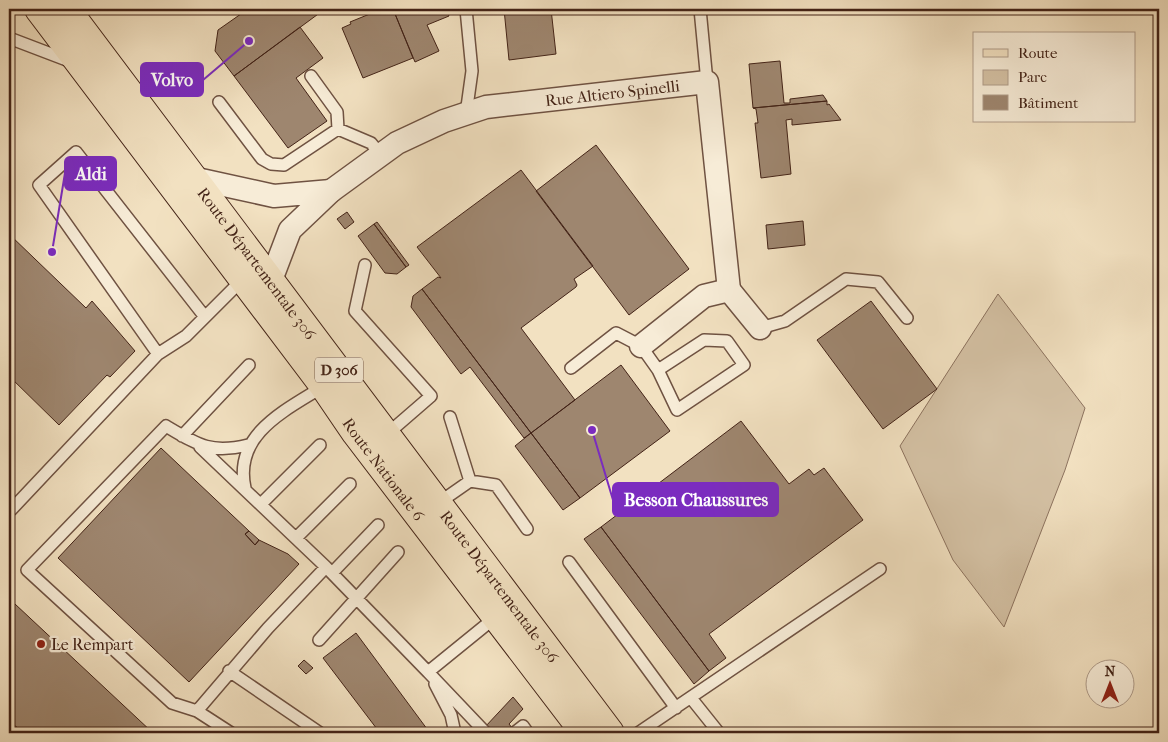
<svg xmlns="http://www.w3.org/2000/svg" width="1168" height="742" font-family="'IM FELL French Canon',serif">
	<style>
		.green { fill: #d4c1a4; stroke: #8c725e }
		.building { fill: #9e866f; stroke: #432317 }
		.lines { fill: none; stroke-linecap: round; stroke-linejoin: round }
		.service-casing { stroke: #6f5242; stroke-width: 14 }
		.minor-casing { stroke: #6f5242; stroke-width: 25 }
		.primary-casing { stroke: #432317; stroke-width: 30 }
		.service { stroke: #f7ecd7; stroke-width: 11 }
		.minor { stroke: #f7ecd7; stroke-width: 22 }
		.primary { stroke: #f2e1c1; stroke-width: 28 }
		.poi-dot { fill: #8f2418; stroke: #f7ecd7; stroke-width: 2 }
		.labels { text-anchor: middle; stroke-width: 4.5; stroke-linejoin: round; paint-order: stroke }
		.shield { fill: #f7ecd7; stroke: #795f51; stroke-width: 1 }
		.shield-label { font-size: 15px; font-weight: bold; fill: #432317 }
		.street-label { font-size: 16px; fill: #432317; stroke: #f7ecd7 }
		.poi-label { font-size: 16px; fill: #432317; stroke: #f7ecd7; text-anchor: start }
		.leader { fill: none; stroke: #7b2cbf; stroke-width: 2 }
		.callout-dot { fill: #7b2cbf; stroke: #f7ecd7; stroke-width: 2 }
		.callout { fill: #7b2cbf; stroke: #7b2cbf; stroke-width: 2 }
		.callout-label { font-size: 18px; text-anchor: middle; font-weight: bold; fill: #fff }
	</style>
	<rect width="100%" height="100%" fill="#f2e1c1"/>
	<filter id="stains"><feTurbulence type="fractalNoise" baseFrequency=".004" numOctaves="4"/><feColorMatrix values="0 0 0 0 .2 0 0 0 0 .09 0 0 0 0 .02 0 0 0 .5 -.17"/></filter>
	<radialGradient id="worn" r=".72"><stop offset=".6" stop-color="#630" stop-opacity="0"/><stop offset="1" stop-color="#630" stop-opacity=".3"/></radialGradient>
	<!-- green -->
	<path class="green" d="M998 294 1085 408 1065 470 1004 627 953 560 900 446Z"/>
	<!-- building -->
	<path class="building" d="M248 9H325L234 76 215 51 218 30Z
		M382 9H393L413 58 363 78 342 28 351 24 350 22Z
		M393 9H446L449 16 427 25 439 51 415 62Z
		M504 9H551L556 54 509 60Z
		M300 27 323 58 296 78 327 121 288 148 234 76Z
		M780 61 784 103H790V99L823 95 827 101 753 108 749 64Z
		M827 101V105L829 104 841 120 792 125V119L786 120 791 174 761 178 755 123H758L756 109 753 108Z
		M596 145 689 269 629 315 536 191Z
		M521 170 593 266 574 279 577 285 576 287 521 328 575 400 531 433 422 289 438 277 441 278 417 247Z
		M347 212 354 222 345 229 337 219Z
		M803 221 805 245 768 249 766 225Z
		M377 222 409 265 406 267 374 224Z
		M374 224 406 267 397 274 385 273 358 236Z
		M9 234 86 308 92 301 135 351 110 377 107 375 59 425 9 376Z
		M422 289 531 433 524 438 470 367 461 374 411 307 413 296Z
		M871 301 937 389 883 429 817 340Z
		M621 365 670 431 580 498 531 433Z
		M741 421 789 484 809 469 814 475 824 468 863 520 709 634 726 658 709 671 601 527Z
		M531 433 580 498 563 510 515 446Z
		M161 448 249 531 245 534 255 545 259 540 288 554 299 564 189 682 58 558Z
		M601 527 709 671 694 684 584 539Z
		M249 531 259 540 255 545 245 534Z
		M15 604 153 733H26L9 722V714L13 709 9 705V611Z
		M356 633 430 733H380L323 658Z
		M304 660 313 668 306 674 298 666Z
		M513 697 523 709 509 724 516 733H489L485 727Z"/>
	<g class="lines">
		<!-- service casing -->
		<g class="service-casing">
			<path id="service" d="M700 9 707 82
				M9 38 72 62
				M311 76 337 112 338 129
				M219 102 262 159 271 164 284 165 338 129 371 143 381 155
				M466 114 472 71 466 9
				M365 265 355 311 431 396 386 435
				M760 328 785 321 846 279 878 282 907 318
				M158 354 39 185 76 152 205 317
				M571 368 616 333 641 346 658 370 677 410 744 365 727 341 704 340 658 370
				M450 417 470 481
				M182 436 249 365
				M248 445C211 454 198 445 166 426L27 570 172 703 197 711 268 628 326 567
				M200 447 326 567 428 672 497 616
				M245 488C233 434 286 410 324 386
				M261 504 320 445
				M437 504 470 481 496 485 527 529
				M9 509 11 510 158 354 186 336 242 280
				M296 538 350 484
				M569 562 676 708
				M332 573 378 525
				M319 640 398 552
				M229 671 320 733
				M428 672 486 733
				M435 684 451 715 455 733
				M691 698 719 733
				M197 711 231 733
				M514 733 523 726 528 733
				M638 733 880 569"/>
		</g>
		<!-- minor casing -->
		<g class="minor-casing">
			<g id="minor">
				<path d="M192 178 274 196 331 191 290 230 271 280"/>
				<path id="s1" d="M331 191 397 143 444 121 486 107 707 82 729 290"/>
				<path d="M641 346 704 296 729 290 760 328"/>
			</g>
		</g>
		<!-- primary casing -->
		<g class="primary-casing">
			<g id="primary">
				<path id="s2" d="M39 9 324 386 356 433 585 733"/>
				<path id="s3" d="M66 9 610 733"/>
			</g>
		</g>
		<!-- service -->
		<use href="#service" class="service"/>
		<!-- minor -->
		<use href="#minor" class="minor"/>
		<!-- primary -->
		<use href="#primary" class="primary"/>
	</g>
	<!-- markers -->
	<circle class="poi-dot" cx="41" cy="644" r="5"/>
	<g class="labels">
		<!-- shield labels -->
		<rect class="shield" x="315" y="357.5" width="48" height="25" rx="4"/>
		<g class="shield-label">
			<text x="339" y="375">D 306</text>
		</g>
		<!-- street labels -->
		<g class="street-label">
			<text dy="6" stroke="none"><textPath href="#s1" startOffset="305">Rue Altiero Spinelli</textPath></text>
			<text dy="6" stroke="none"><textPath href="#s3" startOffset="318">Route Départementale 306</textPath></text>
			<text dy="6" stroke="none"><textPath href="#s2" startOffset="575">Route Nationale 6</textPath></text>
			<text dy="6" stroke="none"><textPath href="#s3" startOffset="722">Route Départementale 306</textPath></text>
		</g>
		<!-- poi labels -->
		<g class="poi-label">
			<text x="51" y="650">Le Rempart</text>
		</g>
	</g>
	<!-- callouts -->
	<path class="leader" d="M249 41L203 80M52 252L65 173M592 430L613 500"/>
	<g class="callout-dot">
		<circle cx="249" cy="41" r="5"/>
		<circle cx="52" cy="252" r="5"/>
		<circle cx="592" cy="430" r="5"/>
	</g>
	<g class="callout">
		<rect x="141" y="63" width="62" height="33" rx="5"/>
		<rect x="65" y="157" width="51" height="33" rx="5"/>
		<rect x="613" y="483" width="165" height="33" rx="5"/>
	</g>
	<g class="callout-label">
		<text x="172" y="86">Volvo</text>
		<text x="91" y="180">Aldi</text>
		<text x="696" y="506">Besson Chaussures</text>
	</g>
	<!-- margin -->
	<rect width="1168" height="742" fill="none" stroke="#f2e1c1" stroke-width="30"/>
	<rect x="10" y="10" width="1148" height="722" fill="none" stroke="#432317" stroke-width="2.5"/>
	<rect x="15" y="15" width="1138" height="712" fill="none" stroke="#432317"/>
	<!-- legend -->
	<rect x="973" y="32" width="162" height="90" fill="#f7ecd7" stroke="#af9c8a"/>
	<rect x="983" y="49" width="25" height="8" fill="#f2e1c1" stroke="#af9c8a"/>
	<text x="1018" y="58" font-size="15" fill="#432317">Route</text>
	<rect x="983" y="70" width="25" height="15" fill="#d4c1a4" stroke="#af9c8a"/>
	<text x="1018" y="82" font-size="15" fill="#432317">Parc</text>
	<rect x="983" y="95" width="25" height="15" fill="#9e866f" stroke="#af9c8a"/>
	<text x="1018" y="108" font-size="15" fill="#432317">Bâtiment</text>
	<!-- north arrow -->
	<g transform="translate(1110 684)"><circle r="24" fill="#f7ecd7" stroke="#af9c8a"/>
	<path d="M0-4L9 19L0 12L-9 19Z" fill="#8f2418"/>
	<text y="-8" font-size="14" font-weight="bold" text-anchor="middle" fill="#432317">N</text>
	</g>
	<rect width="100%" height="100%" filter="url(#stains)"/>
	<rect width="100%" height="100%" fill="url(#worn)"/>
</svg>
